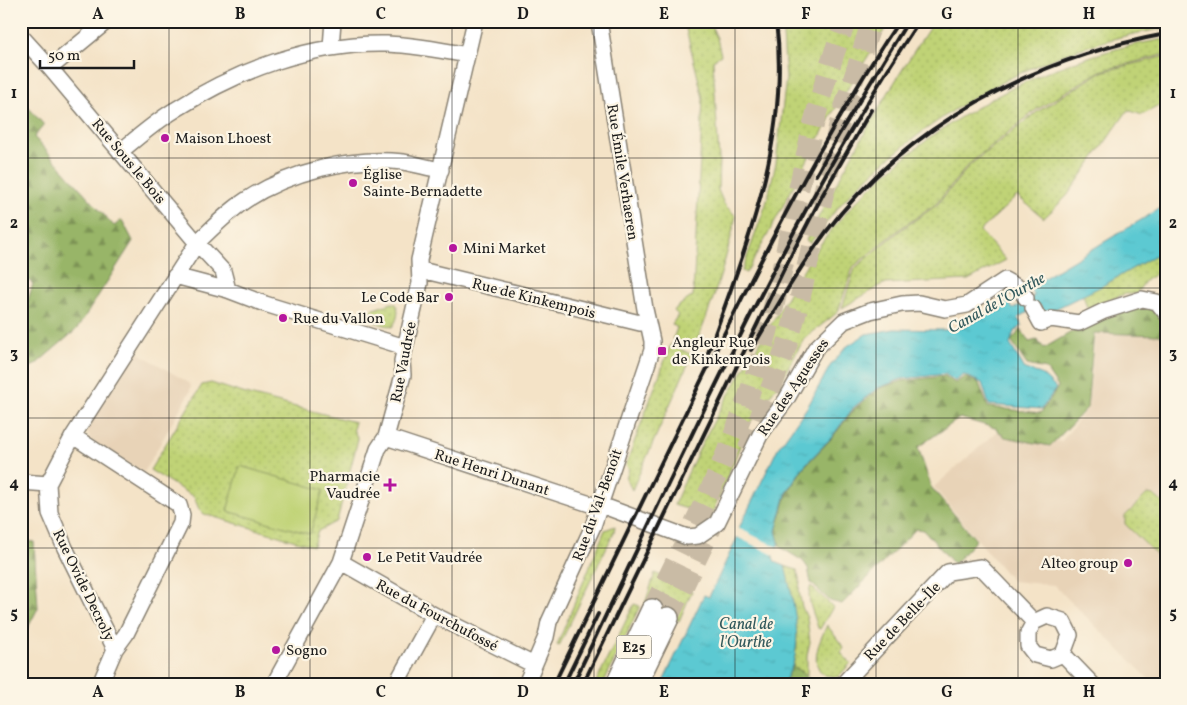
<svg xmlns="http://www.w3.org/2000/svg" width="1187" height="705" font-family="Vollkorn,serif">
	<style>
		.built { fill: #e8d3b7 }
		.grass { fill: url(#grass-dots); stroke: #6e7849 }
		.forest { fill: url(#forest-firs); stroke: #5a6842 }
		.garden { fill: #c0d376; stroke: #6e7849 }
		.water { fill: url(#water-ripples); stroke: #3c7277 }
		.pier { fill: #f4e3c7 }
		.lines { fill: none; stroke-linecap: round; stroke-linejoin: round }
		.highway-tunnel { stroke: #c9bba5; stroke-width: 21; stroke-dasharray: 21 11; stroke-linecap: butt }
		.minor-casing { stroke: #888072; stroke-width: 18 }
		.highway-casing { stroke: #888072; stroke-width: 24 }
		.minor { stroke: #fff; stroke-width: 15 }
		.highway { stroke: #fff; stroke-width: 21 }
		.rail { stroke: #1c1c1c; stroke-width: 4 }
		.grid { fill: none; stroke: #1c1c1c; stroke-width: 1; stroke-opacity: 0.55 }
		.poi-dot { fill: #b5179e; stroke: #fcf5e5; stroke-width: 2 }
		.labels { text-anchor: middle; stroke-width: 4.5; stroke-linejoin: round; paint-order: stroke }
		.shield { fill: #fcf5e5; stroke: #5f5d58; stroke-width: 1 }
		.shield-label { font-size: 14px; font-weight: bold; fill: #1c1c1c }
		.poi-label { font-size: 15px; fill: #1c1c1c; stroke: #fcf5e5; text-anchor: start }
		.street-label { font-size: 15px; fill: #1c1c1c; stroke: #fcf5e5 }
		.water-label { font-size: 16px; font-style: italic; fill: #32595c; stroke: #fcf5e5 }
		.neatline { fill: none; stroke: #1c1c1c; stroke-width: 2 }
		.grid-label { font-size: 16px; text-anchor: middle; font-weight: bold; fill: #1c1c1c }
	</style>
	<defs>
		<pattern id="grass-dots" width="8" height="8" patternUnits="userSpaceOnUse" patternTransform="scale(1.25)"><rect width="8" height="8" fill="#c0d376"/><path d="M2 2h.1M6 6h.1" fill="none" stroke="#a4b566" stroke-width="1.8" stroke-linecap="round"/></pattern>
		<pattern id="forest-firs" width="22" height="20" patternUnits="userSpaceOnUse" patternTransform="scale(1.25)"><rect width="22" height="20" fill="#98b567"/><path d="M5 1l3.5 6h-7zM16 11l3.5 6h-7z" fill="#7b9254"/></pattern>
		<pattern id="water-ripples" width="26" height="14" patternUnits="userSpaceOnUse" patternTransform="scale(1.25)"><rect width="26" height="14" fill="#5cc9d2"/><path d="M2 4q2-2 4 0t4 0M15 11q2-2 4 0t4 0" fill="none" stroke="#4facb4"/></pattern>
	</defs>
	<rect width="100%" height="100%" fill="#fcf5e5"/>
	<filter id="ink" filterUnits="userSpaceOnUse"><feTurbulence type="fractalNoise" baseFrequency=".02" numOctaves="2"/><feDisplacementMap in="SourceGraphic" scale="10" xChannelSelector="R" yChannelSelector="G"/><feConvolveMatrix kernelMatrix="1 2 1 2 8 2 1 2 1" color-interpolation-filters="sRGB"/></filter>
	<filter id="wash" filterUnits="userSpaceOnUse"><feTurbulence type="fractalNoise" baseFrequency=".0096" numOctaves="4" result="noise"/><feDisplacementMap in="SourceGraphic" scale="20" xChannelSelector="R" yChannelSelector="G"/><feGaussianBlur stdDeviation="1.12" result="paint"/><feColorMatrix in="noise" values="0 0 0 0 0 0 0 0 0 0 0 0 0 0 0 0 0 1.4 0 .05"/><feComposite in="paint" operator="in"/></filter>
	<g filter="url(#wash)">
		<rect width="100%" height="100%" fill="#f4e3c7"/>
		<!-- built -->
		<path class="built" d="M1096 334 1159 335 1166 344V684H1154L1054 585 1012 581 934 487 999 430 1061 442 1088 408Z
			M137 352 189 383 191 387 189 393 144 472 92 441 85 428Z"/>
		<!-- grass -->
		<path class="grass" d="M684 21H709L717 38 721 55 713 60 719 159 718 190 724 204 736 216C726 261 713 303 695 346L673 339 677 328 672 324 678 315 674 311 677 307 693 296 703 98Z
			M782 21H890L832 114 767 236 746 273 742 271 766 204 776 163 786 78Z
			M934 21H1166V28C1047 46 939 107 854 190 838 206 824 226 810 243L806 240C846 166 886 91 934 21Z
			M1166 39V54L1100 71 1036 110 969 164 936 204 901 228 853 267 838 312 804 339 780 382 749 424 711 516 674 505C685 480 696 454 709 430 729 392 752 356 774 319 791 290 808 259 829 233 908 134 1040 57 1166 39Z
			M1166 56V102L1142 115 1128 110 1067 196 1044 218 1017 196 980 231 1006 260 968 280 883 284 842 308 855 268 902 229 937 205 970 165 1037 112 1101 72Z
			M1166 249V268L1146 280 1136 294H1125L1087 308 1083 294 1104 285Z
			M392 303 396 304C400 310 397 322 392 327L375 322 369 318V313L371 310Z
			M671 344 692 355 632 490 626 478 629 469 626 464Z
			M211 383 249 395 355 422 353 429 358 439 337 521 318 531 313 546 204 514 199 509 194 497 150 470 202 385Z
			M1147 494 1154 495 1166 506V564L1125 524V516Z
			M615 526 614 532 559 646 557 645 605 530Z
			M785 566 797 570 800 582 799 591 802 607 807 618 810 642 807 655V675L793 666 797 644Z
			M655 573 692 591 679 621 645 604Z
			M811 586 833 607 820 629 818 628C815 616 805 599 811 586Z
			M634 604 640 606 603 684H595Z
			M827 625 844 648 841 653 851 663 838 677 824 675C808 662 821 639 827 625Z"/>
		<!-- forest -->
		<path class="forest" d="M21 99 44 125 34 137 114 226 122 220 133 241 77 329 35 365 21 370V311L25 310 33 284 21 274Z
			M1141 305 1155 307 1166 320V342L1160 335 1094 333 1087 408 1050 446 1005 437 995 428 960 418 918 447 931 487 976 540 954 564 924 530 916 529 842 604 830 601 811 583 808 568 803 561 780 547 776 531 787 494 803 468 831 439 855 408 880 388 902 381 945 376 955 383 965 377 979 383 988 407 1041 413 1058 387 1046 369 1027 365 1011 341 1021 329 1029 342 1037 340 1044 348 1080 327Z
			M21 541 34 542 38 608 21 641Z
			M793 666 817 684H783Z"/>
		<!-- garden -->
		<path class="garden" d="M240 466 323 490 310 534 227 511Z"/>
		<!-- water -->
		<path class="water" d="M1166 205V249L1104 285 1045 314 1040 305 1018 318 1022 326 1014 332 1010 344 1025 369 1041 374 1056 388 1042 409 989 405 982 383 964 375 955 381 945 374 902 379 878 388 854 407 831 438 803 467 786 494 776 531 779 542 773 557 775 562 785 566C792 595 803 638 792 666 790 672 786 678 783 684H662L704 595 709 597 737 538 739 528 778 448 808 406 830 366 846 347 866 334 894 329 950 330 965 327 1008 302 1013 309 1034 296 1030 289 1039 281Z"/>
		<!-- pier -->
		<path class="pier" d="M736 527 779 548 776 556 735 536Z"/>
	</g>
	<g filter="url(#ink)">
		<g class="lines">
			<!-- highway-tunnel -->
			<path class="highway-tunnel" d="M748 450 788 342 800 298 839 125 872 21
				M652 610C692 528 735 447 760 359 792 248 803 129 846 21
				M668 618 718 514"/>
			<!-- minor casing -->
			<g class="minor-casing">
				<path id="minor" d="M21 36 50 68 197 243 223 271 228 290
					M331 47 333 21
					M50 68 107 21
					M120 152C138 137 155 122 175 110 238 70 312 42 387 44 414 45 441 50 467 55
					M421 270 640 323H648
					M175 276 228 290 265 304 405 347
					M1033 308 1041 323 1051 319 1079 323 1104 311 1142 299 1157 302 1166 313
					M73 436 179 505 182 515 181 523 126 634 115 649
					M386 437 590 504 609 508 687 537 698 536 717 523 760 435 786 400 815 349 844 321 870 311 902 304 919 303 945 309 967 305 1005 280 1019 288 1026 298
					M21 482 48 484
					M48 484 73 436 197 243C212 228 228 212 246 200 289 172 352 156 403 162 416 164 428 168 441 170
					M48 484 50 513 65 548 115 649 100 684
					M341 562 434 615 534 665
					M1047 616 1063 621 1070 635 1063 654 1051 659 1035 655 1028 646V633L1034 622Z
					M1063 654 1092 684
					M274 684 341 562 378 449 386 437 403 375 402 361 420 283 419 260 475 21
					M396 684 434 615
					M526 684 546 637 549 622 593 526 652 350V341L645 309 599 21
					M843 684 948 572 981 567 1034 622"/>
			</g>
			<!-- highway casing -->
			<g class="highway-casing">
				<path id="highway" d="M617 684 652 610
					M636 684 668 618"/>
			</g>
			<!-- minor -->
			<use href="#minor" class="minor"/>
			<!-- highway -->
			<use href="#highway" class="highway"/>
			<!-- rail -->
			<path class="rail" d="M816 175 838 136 908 21
				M751 350C775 310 798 269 826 232 908 124 1035 58 1166 34
				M708 353C746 247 791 137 776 21
				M554 684C603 584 651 484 699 385 760 260 822 137 899 21
				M564 684 598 614
				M573 684C681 460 781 229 919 21
				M583 684 784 269 823 194 871 110"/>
		</g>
	</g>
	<!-- grid -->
	<path class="grid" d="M169 21V684M310 21V684M452 21V684M594 21V684M735 21V684M876 21V684M1018 21V684M21 158H1166M21 288H1166M21 418H1166M21 548H1166"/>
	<!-- markers -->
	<g class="poi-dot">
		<circle cx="165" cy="138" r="5"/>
		<circle cx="353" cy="183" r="5"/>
		<circle cx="453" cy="248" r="5"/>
		<circle cx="449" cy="297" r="5"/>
		<circle cx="283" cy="318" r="5"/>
		<rect x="657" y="346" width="10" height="10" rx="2.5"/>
		<path d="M387.5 477.5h5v5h5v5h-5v5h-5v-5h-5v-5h5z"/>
		<circle cx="367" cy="557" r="5"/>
		<circle cx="1128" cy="563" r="5"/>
		<circle cx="276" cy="650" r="5"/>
	</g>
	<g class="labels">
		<!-- shield labels -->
		<rect class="shield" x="616.5" y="635.5" width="35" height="23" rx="4"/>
		<g class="shield-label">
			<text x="634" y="652">E25</text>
		</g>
		<!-- poi labels -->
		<g class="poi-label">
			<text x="175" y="143">Maison Lhoest</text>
			<text x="363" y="179">Église<tspan x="363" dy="17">Sainte-Bernadette</tspan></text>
			<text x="463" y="253">Mini Market</text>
			<text x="439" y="302" text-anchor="end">Le Code Bar</text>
			<text x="293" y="323">Rue du Vallon</text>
			<text x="672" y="347">Angleur Rue<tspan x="672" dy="17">de Kinkempois</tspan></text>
			<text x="380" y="481" text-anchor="end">Pharmacie<tspan x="380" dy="17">Vaudrée</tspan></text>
			<text x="377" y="562">Le Petit Vaudrée</text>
			<text x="1118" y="568" text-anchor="end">Alteo group</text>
			<text x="286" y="655">Sogno</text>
		</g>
		<!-- street labels -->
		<g class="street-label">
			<text transform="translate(129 161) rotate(50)" y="5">Rue Sous le Bois</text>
			<text transform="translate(623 172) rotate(81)" y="5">Rue Émile Verhaeren</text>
			<text transform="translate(534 298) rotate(14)" y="5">Rue de Kinkempois</text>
			<text transform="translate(403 362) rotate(-79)" y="5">Rue Vaudrée</text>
			<text transform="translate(793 387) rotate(-56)" y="5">Rue des Aguesses</text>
			<text transform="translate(492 472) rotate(18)" y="5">Rue Henri Dunant</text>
			<text transform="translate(597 505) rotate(-70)" y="5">Rue du Val-Benoît</text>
			<text transform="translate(84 585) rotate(64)" y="5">Rue Ovide Decroly</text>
			<text transform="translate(437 615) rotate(28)" y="5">Rue du Fourchufossé</text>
			<text transform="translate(902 621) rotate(-46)" y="5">Rue de Belle-Île</text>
		</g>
		<!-- water labels -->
		<g class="water-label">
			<text transform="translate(996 302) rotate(-29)" y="6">Canal de l'Ourthe</text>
			<text x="746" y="629">Canal de<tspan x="746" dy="18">l'Ourthe</tspan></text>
		</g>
	</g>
	<!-- margin -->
	<rect width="1187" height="705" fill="none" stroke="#fcf5e5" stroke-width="55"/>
	<!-- scale -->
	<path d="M40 60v8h94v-8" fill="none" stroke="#1c1c1c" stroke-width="2.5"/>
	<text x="48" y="60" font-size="15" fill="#1c1c1c" stroke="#fcf5e5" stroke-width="4" paint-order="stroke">50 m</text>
	<rect x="28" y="28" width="1132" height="650" class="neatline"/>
	<g class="grid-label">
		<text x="98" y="19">A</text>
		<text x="240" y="19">B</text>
		<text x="381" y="19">C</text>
		<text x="523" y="19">D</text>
		<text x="664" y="19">E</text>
		<text x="806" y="19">F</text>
		<text x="947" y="19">G</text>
		<text x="1089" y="19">H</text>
		<text x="14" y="98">1</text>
		<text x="1173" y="98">1</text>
		<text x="14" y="228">2</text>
		<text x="1173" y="228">2</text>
		<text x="14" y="358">3</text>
		<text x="1173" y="358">3</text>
		<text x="14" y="488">4</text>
		<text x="1173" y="488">4</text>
		<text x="14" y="618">5</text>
		<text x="1173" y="618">5</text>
		<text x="98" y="697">A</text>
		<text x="240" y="697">B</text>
		<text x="381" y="697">C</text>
		<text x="523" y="697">D</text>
		<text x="664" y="697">E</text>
		<text x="806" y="697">F</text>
		<text x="947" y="697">G</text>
		<text x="1089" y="697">H</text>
	</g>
</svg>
